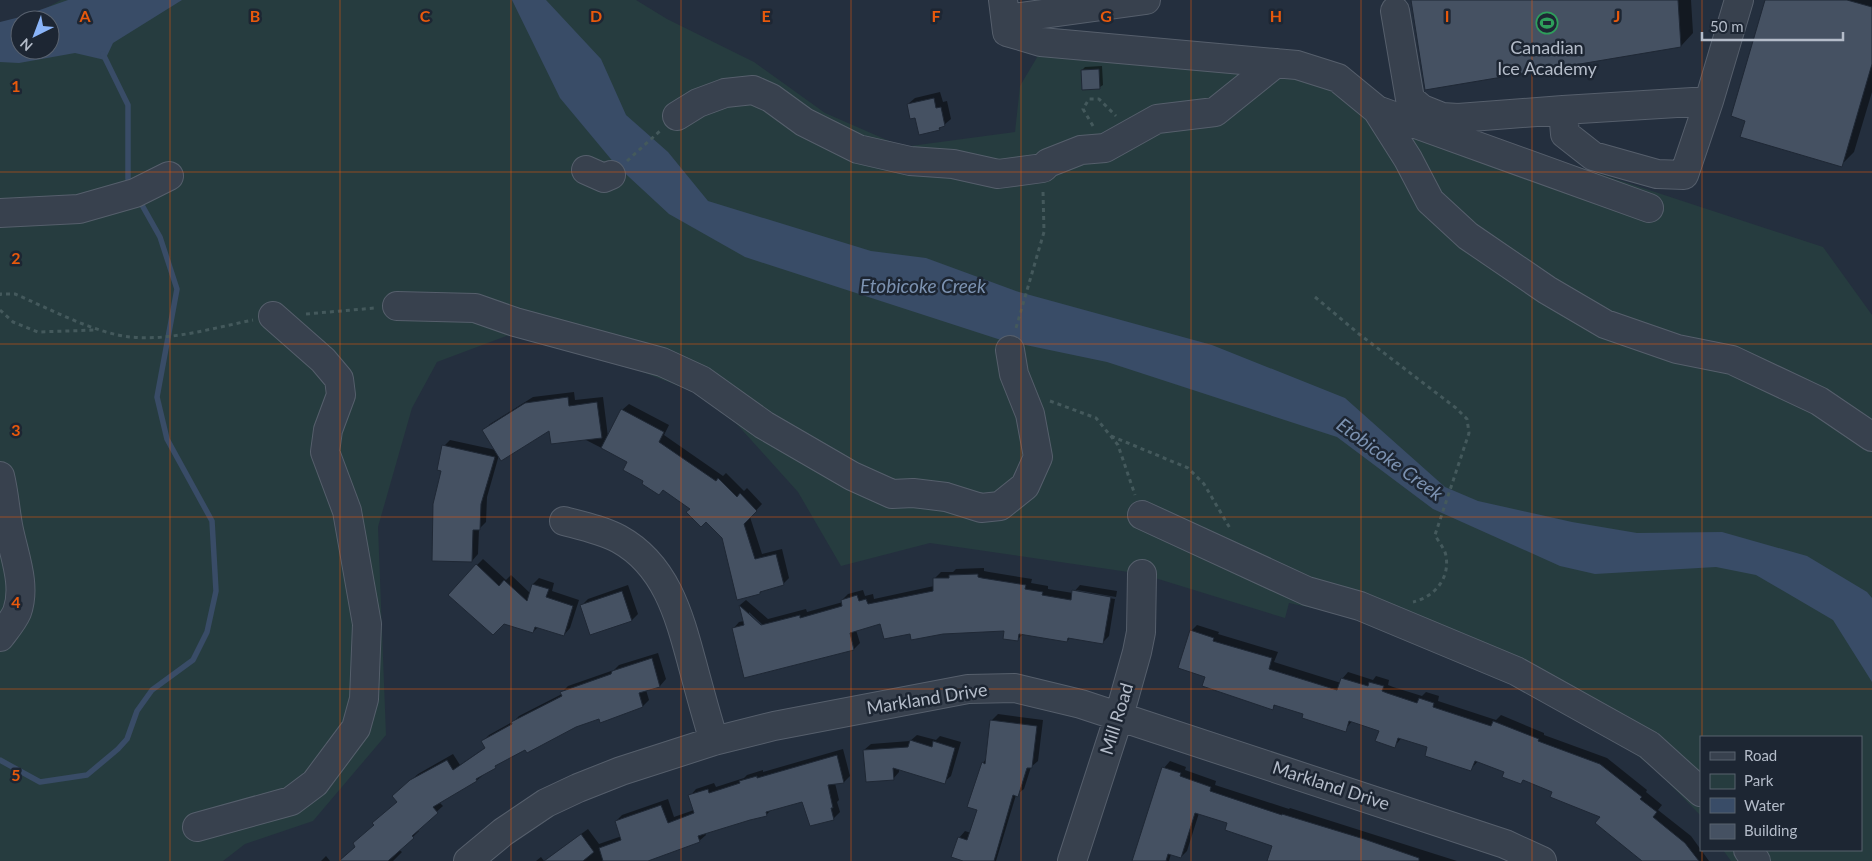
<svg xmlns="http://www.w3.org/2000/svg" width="1872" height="861" font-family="Lato,sans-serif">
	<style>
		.green { fill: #263c3f }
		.water { fill: #394c67; fill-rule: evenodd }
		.shadow { fill: #0007; fill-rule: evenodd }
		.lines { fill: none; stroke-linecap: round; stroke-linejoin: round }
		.stream { stroke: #394c67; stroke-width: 5.5 }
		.building { fill: #455162; stroke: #1f2835 }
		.minor-casing { stroke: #565f6c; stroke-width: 30 }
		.path { stroke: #44595c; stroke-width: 3; stroke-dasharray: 4 4; stroke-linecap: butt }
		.minor { stroke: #38414e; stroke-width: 28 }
		.grid { fill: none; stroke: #e8590c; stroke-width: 1; stroke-opacity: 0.55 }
		.labels { text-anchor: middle; stroke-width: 5; stroke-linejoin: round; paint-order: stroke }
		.poi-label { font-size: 18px; fill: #b4bcc9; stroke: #1d2633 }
		.street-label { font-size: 18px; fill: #b4bcc9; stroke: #1d2633 }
		.water-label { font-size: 19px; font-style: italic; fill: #7c92b1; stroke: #1d2633 }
		.grid-label { font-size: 16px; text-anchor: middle; font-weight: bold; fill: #e8590c; stroke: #1d2633; stroke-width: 5; stroke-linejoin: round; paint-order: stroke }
	</style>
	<rect width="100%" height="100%" fill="#242f3e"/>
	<!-- green -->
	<path class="green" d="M61 0H636L667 19 754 62 825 113 903 147 1015 132 1020 86 1039 54 1251 51 1377 101 1823 247 1872 315V861H1731L1723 850H1861V737H1701V816L1659 773 1611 734 1543 691 1354 617 1289 603 1285 618 1142 574 930 543 841 566 798 492 715 400 627 366 509 335 437 362 412 408 378 527 386 735 313 821 245 844 223 861H0V33L20 50H50V20H24Z"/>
	<!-- water -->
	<path class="water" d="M68 0H182L113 43 105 60 75 53 19 63 0 62V22L20 17ZM20 20H50V50H20Z
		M512 0H546L601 59 626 115 668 152 708 201 871 251 926 258 1019 292 1212 345 1345 398 1445 487 1478 501 1572 522 1637 533 1722 532 1807 556 1867 592 1872 598V682L1833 620 1756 575 1716 567 1595 574 1560 566 1433 509 1337 437 1107 362 1001 340 745 257 669 214 615 164 560 98Z"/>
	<!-- shadow -->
	<path class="shadow" d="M1412 0H1691L1693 33 1681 46Z
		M1766 0H1872V92L1854 152 1841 165 1746 120Z
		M1102 66 1103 85 1100 87 1082 70 1085 67Z
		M940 92 943 102 947 101 951 119 939 129 916 116 908 104 915 98Z
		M574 392 575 400 603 397 608 437 622 410 629 404 669 425 664 435 723 476 726 473 744 491 747 488 762 504 750 517 762 554 782 549 789 578 783 584 763 589 760 593 723 537 691 508 663 489 645 481 629 462 584 439 550 429 499 455 487 497 486 522 479 529 478 554 472 561 442 470 444 446 450 440 496 450 484 430 490 424 533 397Z
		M483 559 506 580 511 575 530 593 533 584 539 578 554 583 552 591 579 600 570 628 564 635 538 627 533 632 477 565Z
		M984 568V571L989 572 1032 579 1031 583 1048 586V589L1073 593 1080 585 1117 591 1116 597 1077 590V593L1115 599 1109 636 1102 643 1071 637 1067 641 1024 633 1017 640 1005 630 911 633 881 623 856 630 860 643 854 649 733 629 739 622 744 621 740 605 746 600 768 619 806 609 807 612 843 602 842 600 848 594 863 590 865 596 873 594 874 599 934 586V579L941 572H953L956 569ZM749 612 766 628 765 630 749 616Z
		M628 585 638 614 632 620 591 634 582 605 588 599Z
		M1197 625 1219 632 1218 634 1278 652 1274 662 1341 683 1342 679 1348 672 1373 680 1376 676 1389 680 1388 685 1393 687 1422 696 1426 692 1439 696 1438 701 1496 720 1501 715 1544 733V735L1607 758 1647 790 1646 792 1662 805 1658 810 1691 836 1709 861H1644L1602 816 1554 791 1524 779 1521 783 1506 772 1478 761 1471 769 1429 746 1402 737 1395 746 1380 730 1352 721 1345 730 1305 713 1277 704 1272 708 1191 631Z
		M658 653 666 679 660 686 646 690 649 700 643 706 576 725 526 748 501 761 477 780 439 802 443 806 417 829 419 831 399 850 402 852 393 861H339L357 846 398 802 400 790 418 774 453 754 460 765 486 747 483 741 489 735 514 721 519 716 562 694V692L568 686 614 670 619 665Z
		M998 714 1043 720 1038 761 1031 767 1024 789 1016 795 996 861H961L959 838 965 831 971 833 978 809 983 763 987 758 992 720Z
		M917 735 936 740 940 736 961 742 951 776 944 782 899 769V772L893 779 864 750 871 744 910 741Z
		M843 749 850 776 844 782 835 783 839 800 837 802 840 812 833 819 803 801 772 809 766 815 750 818 705 833 706 835 699 841 645 861H544L588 829 599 844 622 836 616 821 622 815 668 799 674 817 694 810 690 796 696 789 714 783 716 787 744 778 747 775 763 770V772Z
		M1170 761 1186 767 1185 770 1216 781 1215 785 1289 809 1290 808 1457 861H1269L1274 845 1229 822 1199 813 1187 851 1181 857 1171 854 1169 861H1133L1164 768Z
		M326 856 330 861H321Z
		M541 857 544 861H536Z"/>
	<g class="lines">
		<!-- stream -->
		<path class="stream" d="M103 54 128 105V179L131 186
			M0 760 40 782 87 775 118 749 127 739 137 711 152 690 193 660 207 632 216 591 212 521 167 439 157 397 177 289 160 237 138 198"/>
	</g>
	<!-- building -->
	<path class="building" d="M1411 0H1678L1681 47 1425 90Z
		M1765 0H1847L1872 7V64L1842 167 1740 137 1745 121 1731 116Z
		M1099 69 1100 89 1082 90 1081 70Z
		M934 98 936 108 941 107 945 126 939 128 940 130 919 135 915 118 910 119 907 104Z
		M568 397 569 406 597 402 602 438 551 444 549 431 501 461 482 430 525 403Z
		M621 409 664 432 659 442 716 481 718 478 737 497 740 493 757 511 744 524 755 559 776 554 784 585 760 592V594L737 600 722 538 706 522 701 527 686 512 690 509 663 490 659 495 642 484 643 481 623 470 627 462 601 448Z
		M442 445 495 457 481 504 480 530H473L472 562 432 561 433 504 441 471 437 470Z
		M476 564 499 586 504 580 527 601 532 584 549 589 546 597 573 606 564 636 535 627 533 633 504 624 493 635 448 595Z
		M978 574V577L982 578 1026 585 1025 589 1043 592 1042 595 1071 600 1072 590 1111 597 1103 644 1068 638 1067 642 1019 634 1018 641 1003 639 1004 631 943 634 911 640 910 634 884 639 880 624 850 633 854 650 744 678 732 628 744 625 739 605 761 625 800 615V618L842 606 841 600 857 595 859 601 866 599 868 604 933 591V578H949V575Z
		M622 591 632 621 590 635 580 605Z
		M1190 630 1214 638 1213 641 1272 658 1269 669 1337 690 1341 678 1368 686 1369 682 1384 686 1382 691 1387 693 1417 703 1419 698 1434 703 1433 707 1491 726 1493 721 1539 739 1538 741 1600 764 1642 797 1640 799 1657 812 1653 817 1685 843 1699 861H1642L1595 823 1600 817 1550 797 1552 792 1523 780 1521 784 1502 777 1504 772 1475 761 1471 771 1425 756 1427 747 1398 738 1395 748 1375 741 1379 731 1349 721 1346 732 1302 718 1303 714 1274 705 1273 710 1202 686 1205 677 1178 668Z
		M652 658 660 687 639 693 643 707 600 723 599 719 576 727 527 753 525 750 495 766 496 768 476 779 477 781 433 807 438 813 412 836 414 838 388 861H339L355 847 353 843 374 825 372 823 397 802 392 796 410 780 447 760 453 770 485 748 481 741 512 724 511 722 562 696 560 692 611 674 612 671Z
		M990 720 1037 726 1032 768H1027L1018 797 1013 795 994 861H963L951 857 958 837 967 840 977 810 967 807 982 762 985 764Z
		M910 740 932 747 933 741 955 748 945 784 893 768 894 780 866 782 863 750 908 747Z
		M837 755 844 783 828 785 833 808H831L834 820 810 826 802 802 766 812 767 816 750 820 698 836 700 842 648 861H603L599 848 621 840 615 821 661 805 668 823 694 813 688 795 708 789 709 793 740 783 739 781 757 776V778Z
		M1162 767 1181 773 1180 776 1211 787 1210 791 1282 815V814L1364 839 1419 858V861H1267L1272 846 1225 830 1227 823 1195 813 1181 858 1168 854 1166 861H1132Z
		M581 834 594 852 583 861H544Z"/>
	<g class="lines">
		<!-- minor casing -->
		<g class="minor-casing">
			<path id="minor" d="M1003 0 1007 32 1041 42 1297 65 1338 78 1377 110 1649 208
				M1395 11 1410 99 1422 109 1442 117 1458 118 1563 110
				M1006 19 1146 0
				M1709 101 1563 110 1565 134 1593 156 1657 174 1684 175 1709 101 1739 0
				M1377 110 1408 159 1430 201 1468 236 1547 290 1605 324 1677 349 1732 360 1819 401 1872 437
				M677 116 698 103 725 93 753 90 771 98 804 122 858 149 910 161 953 164 998 174 1043 168 1048 163 1081 150 1105 148 1157 119 1215 112 1276 63
				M586 170 604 178 611 175
				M0 213 79 209 135 193 169 176
				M397 306 475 308 515 322 662 362 701 380 764 425 852 476 892 494 913 493 946 497 981 508 1000 506 1025 486 1038 457 1030 414 1014 374 1010 350
				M0 476C4 492 5 508 8 525 13 553 27 584 17 612 13 621 6 629 0 637
				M1142 515 1307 591 1360 606 1516 671 1649 745 1701 792
				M564 521C583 526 602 530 619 539 666 565 679 615 692 663 699 689 706 715 714 741
				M197 827 291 801 315 783 356 728 364 699 367 624 347 511 325 452 328 430 341 395 339 379 323 360 273 316
				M1748 850 1756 861
				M468 861 503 832 546 803 578 788 621 771 714 741 774 726 968 689 1015 688 1081 704 1505 844 1542 861
				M1072 861 1119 716 1137 652 1141 632 1142 574"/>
		</g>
		<!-- path -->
		<path class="path" d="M1093 126 1083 109 1089 99H1099L1116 116
			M627 161 661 130
			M0 296V294H15C48 308 96 334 131 337 171 341 213 328 253 320
			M1315 297 1359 334 1456 408 1467 419 1469 433 1435 535C1438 541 1445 549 1446 556 1450 579 1434 597 1413 602
			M0 310 13 322 38 332 96 330
			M306 314 375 308
			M1016 328 1044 232 1043 191
			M1050 401 1096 418 1118 445 1135 495
			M1111 436 1188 468 1204 484 1231 530"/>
		<!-- minor -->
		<use href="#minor" class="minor"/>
	</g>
	<!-- grid -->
	<path class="grid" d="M170 0V861M340 0V861M511 0V861M681 0V861M851 0V861M1021 0V861M1191 0V861M1361 0V861M1532 0V861M1702 0V737M0 172H1872M0 344H1872M0 517H1872M0 689H1872M1702 850V861"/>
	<!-- icons -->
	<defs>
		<g id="stadium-ring" transform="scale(1.125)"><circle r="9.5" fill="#1d2633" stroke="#2e9e5b" stroke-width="1.5"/><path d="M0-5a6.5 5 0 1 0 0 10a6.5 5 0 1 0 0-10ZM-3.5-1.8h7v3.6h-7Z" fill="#2e9e5b"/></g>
	</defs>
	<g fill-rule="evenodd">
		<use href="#stadium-ring" x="1547" y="23"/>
	</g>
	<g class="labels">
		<!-- poi labels -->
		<g class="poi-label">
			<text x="1547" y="54">Canadian<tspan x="1547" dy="21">Ice Academy</tspan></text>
		</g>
		<!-- street labels -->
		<g class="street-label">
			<text transform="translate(927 699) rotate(-9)" y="6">Markland Drive</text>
			<text transform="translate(1117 719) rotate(-73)" y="6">Mill Road</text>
			<text transform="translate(1331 786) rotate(18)" y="6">Markland Drive</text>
		</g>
		<!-- water labels -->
		<g class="water-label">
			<text x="923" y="293">Etobicoke Creek</text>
			<text transform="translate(1390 459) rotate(36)" y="7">Etobicoke Creek</text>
		</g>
	</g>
	<g class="grid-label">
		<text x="85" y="22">A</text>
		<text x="255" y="22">B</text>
		<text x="425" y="22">C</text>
		<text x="596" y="22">D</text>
		<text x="766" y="22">E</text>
		<text x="936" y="22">F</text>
		<text x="1106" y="22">G</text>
		<text x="1276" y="22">H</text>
		<text x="1447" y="22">I</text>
		<text x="1617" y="22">J</text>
		<text x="16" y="92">1</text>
		<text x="16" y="264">2</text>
		<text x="16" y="436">3</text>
		<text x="16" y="608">4</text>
		<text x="16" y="781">5</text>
	</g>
	<!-- legend -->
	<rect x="1700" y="736" width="162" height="115" fill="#1d2633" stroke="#59626f"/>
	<rect x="1710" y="752" width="25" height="8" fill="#38414e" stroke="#59626f"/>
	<text x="1744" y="761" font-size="15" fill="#b4bcc9">Road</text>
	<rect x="1710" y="774" width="25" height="15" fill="#263c3f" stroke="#59626f"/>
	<text x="1744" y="786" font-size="15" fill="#b4bcc9">Park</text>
	<rect x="1710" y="798" width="25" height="15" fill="#394c67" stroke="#59626f"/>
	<text x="1744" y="811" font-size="15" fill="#b4bcc9">Water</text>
	<rect x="1710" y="824" width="25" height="15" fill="#455162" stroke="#59626f"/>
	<text x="1744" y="836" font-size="15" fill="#b4bcc9">Building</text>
	<!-- north arrow -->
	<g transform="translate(35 35) rotate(222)"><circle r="24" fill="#1d2633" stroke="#59626f"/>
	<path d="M0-4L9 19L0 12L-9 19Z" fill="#8ab4f8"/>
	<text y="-8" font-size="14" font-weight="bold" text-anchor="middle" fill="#b4bcc9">N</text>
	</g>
	<!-- scale -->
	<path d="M1702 32v8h141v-8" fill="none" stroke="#b4bcc9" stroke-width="2.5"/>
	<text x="1710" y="32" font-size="15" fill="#b4bcc9" stroke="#1d2633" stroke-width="4" paint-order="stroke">50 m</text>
</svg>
